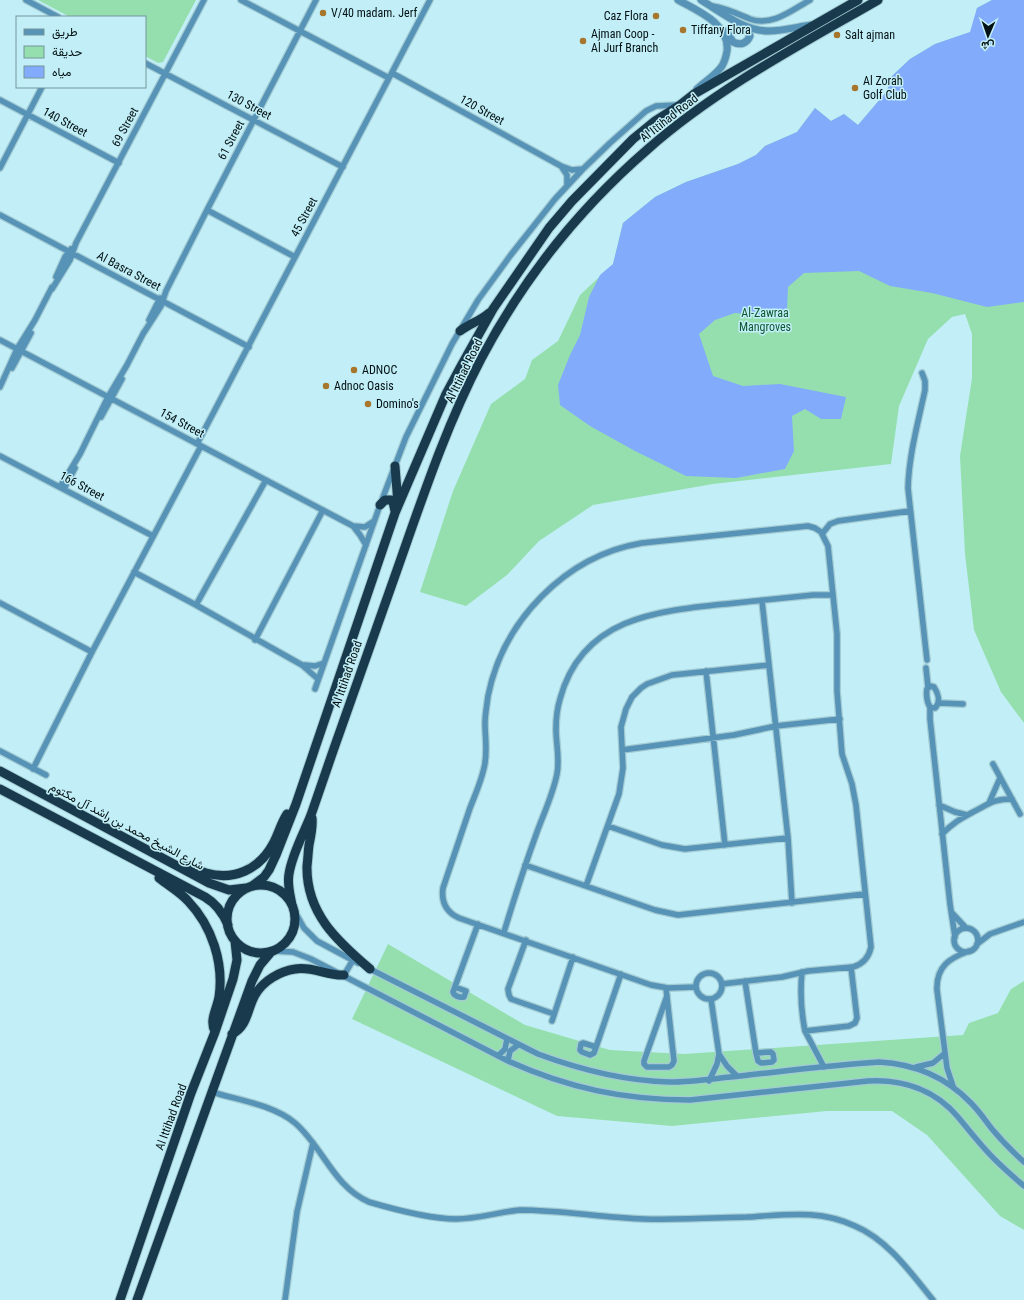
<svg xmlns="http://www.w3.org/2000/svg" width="1024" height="1300" font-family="'Roboto Condensed',Vazirmatn,sans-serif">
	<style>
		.green { fill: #95dfae }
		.water { fill: #82abfc }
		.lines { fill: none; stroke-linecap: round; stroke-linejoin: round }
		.minor-casing { stroke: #a3cbd3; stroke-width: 8 }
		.tertiary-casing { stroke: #a3cbd3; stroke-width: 9 }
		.trunk-casing { stroke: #a3cbd3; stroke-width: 11 }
		.minor { stroke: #5693b7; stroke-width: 5.5 }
		.tertiary { stroke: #5693b7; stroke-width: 7 }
		.trunk { stroke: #183a4c; stroke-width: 9 }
		.poi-dot { fill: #a7752b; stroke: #c2eff7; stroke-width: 1.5 }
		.labels { text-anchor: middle; stroke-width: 3; stroke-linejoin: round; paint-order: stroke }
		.poi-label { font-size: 12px; fill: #021013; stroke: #c2eff7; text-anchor: start }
		.street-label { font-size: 12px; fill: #021013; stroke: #c2eff7 }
		.park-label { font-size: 12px; fill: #0c5731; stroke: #c2eff7 }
	</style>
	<rect width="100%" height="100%" fill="#c2eff7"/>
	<!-- green -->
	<path class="green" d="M38 0H196L163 62 158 63 145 56V17H70Z
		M992 0H1024V723L1001 692 974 630 965 554 960 456 972 378V334L965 314 952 317 928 339 899 406 891 464 713 484 593 505 539 541 507 575 466 606 420 592 453 491 491 404 525 379 532 360 558 341 580 295 613 264 623 223 655 197 686 182 738 164 756 155 765 146 797 132 815 108 831 121 844 114 858 125 887 91 892 76 910 59 935 44 971 32 977 8Z
		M388 944 525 1025 610 1050 684 1054 963 1035 969 1023 998 1013 1011 989 1024 981V1230L1000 1216 927 1135 892 1111H827L672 1126 557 1116 352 1019Z"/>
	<!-- water -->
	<path class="water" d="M992 0H1024V302L987 307 932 293 890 286 859 271 804 273 788 287 787 311 768 316 735 313 715 320 699 334 713 376 743 386 780 384 846 397 841 419H821L805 409 792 416 794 451 785 469 736 478 686 476 635 451 590 426 560 405 558 385 570 355 580 335 589 297 600 275 613 264 623 223 655 197 686 182 738 164 756 155 765 146 797 132 815 108 831 121 844 114 858 125 887 91 892 76 910 59 935 44 970 32 977 8Z"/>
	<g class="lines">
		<!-- minor casing -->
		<g class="minor-casing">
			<path id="minor" d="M26 0 58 17
				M241 0 389 78
				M712 6C726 8 738 14 750 19 772 27 792 10 810 0
				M145 63 343 167
				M392 73 561 166 572 170 583 169
				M0 100 119 163
				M561 166 567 175V186
				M0 168 42 87
				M207 210 295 257
				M0 215 249 347
				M56 277 65 257 71 249
				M52 289 70 260 76 243 204 0
				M149 320 160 298
				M143 334 161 306 166 291 207 210 316 0
				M0 340 353 526 365 527 374 521
				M12 368 31 333
				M922 373 925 381V390C918 423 909 454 908 488L927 660
				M0 387 17 349 35 320 52 287
				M101 417 122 379
				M197 444 430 0
				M0 456 153 536
				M60 487 80 454 108 397 127 365 144 332
				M64 489 75 468
				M353 526 360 535 366 545
				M822 534 830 524 838 521 910 511
				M134 572 196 605 302 665 318 679
				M762 601 788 838 792 903
				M0 603 92 652
				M196 605 266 480
				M255 640 323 510
				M304 665 315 666 324 663
				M926 668 928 687
				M706 671 725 845
				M930 686 934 687C938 693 941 702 935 708L930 707C927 703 926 694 927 689Z
				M315 689 380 505 406 437 452 344 478 300 510 256 555 199 583 169 610 143 646 111 656 106 678 105
				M939 703 963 704
				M930 707V719L950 904 955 937
				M622 750 734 735 776 726 840 719
				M0 751 46 775
				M993 764 1020 814
				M33 769 92 652 201 446
				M989 803 1000 778
				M939 805 955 812 967 815
				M608 826 662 845 685 849 788 838
				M942 834C953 823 960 819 973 812 989 804 993 799 1012 799
				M525 865 655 910 678 915 865 894
				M586 886 619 794 623 768 621 727 626 709 632 697 641 688 647 684 672 675 769 665
				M295 912 304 928 317 941 358 963
				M952 913 966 928
				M954 940a12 12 0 1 1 24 0a12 12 0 1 1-24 0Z
				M504 932C514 899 525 865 537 832 544 813 553 794 557 774 560 759 556 744 556 729 556 719 557 709 560 699 582 618 655 611 726 604 755 601 784 598 813 595H833
				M526 940 508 989 509 995 511 999 554 1014
				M977 944 990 934 1024 922
				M274 951 293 952 311 959 508 1061C568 1088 624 1100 690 1100L868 1081C903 1079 935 1090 958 1117 967 1128 975 1138 984 1148 996 1162 1010 1174 1024 1186
				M368 968 538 1054C581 1070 624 1081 670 1082 694 1082 717 1078 740 1076 786 1071 832 1065 879 1062 915 1064 946 1077 971 1103 979 1111 985 1120 992 1129 1002 1141 1013 1152 1024 1162
				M802 972C800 992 801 1011 805 1031L849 1026 855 1023 857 1018 851 967
				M696 986a13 13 0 1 1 26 0a13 13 0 1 1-26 0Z
				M344 975 353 960
				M745 981 756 1053 758 1061 761 1063 772 1062 774 1060 773 1054 771 1052 756 1053
				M455 987 466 991 464 997C460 998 454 996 453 992L478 924
				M696 987 668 988 651 985 459 918C446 912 441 902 443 888 452 862 461 835 470 808 475 795 481 782 484 768 488 753 485 738 485 723 485 714 487 705 488 696 503 621 565 556 642 543L808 526 815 528 821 532 828 546 837 634V691L842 754 852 784 856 805 871 947C869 957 863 964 853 967L808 971 782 977 722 984
				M666 988 674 1061 672 1065 669 1067H647L644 1064V1061L667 996
				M552 1021 573 957
				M805 1031 824 1067
				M596 1047 583 1043 581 1044 580 1050 582 1052 590 1055 594 1053 621 974
				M719 1054 727 1066 737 1076
				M498 1056 505 1049 507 1039
				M508 1061 510 1051 518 1045
				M916 1067 933 1063 945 1053
				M709 1081 717 1064 719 1054 711 999
				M953 1086 947 1068 937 990C936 966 950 958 969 951
				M212 1092C238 1100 274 1105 295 1123 323 1147 333 1186 369 1202 393 1209 432 1219 456 1219 478 1219 499 1212 520 1210 562 1210 603 1218 644 1219 679 1220 713 1218 747 1217 785 1215 819 1209 855 1226 888 1240 911 1273 933 1300
				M285 1300 297 1212 313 1143"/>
		</g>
		<!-- tertiary casing -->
		<g class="tertiary-casing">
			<path id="tertiary" d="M678 0C698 11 730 24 727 51 726 57 725 61 722 66 715 76 705 81 697 89
				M701 0C721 12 744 31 768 31 783 31 797 27 811 25
				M726 31 733 42C741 46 747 43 750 36L745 26"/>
		</g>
		<!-- trunk casing -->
		<g class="trunk-casing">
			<path id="trunk" d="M460 331C469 324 480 321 489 313
				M395 466 398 504
				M380 505 385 500H391L393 502 395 511
				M0 771 209 883 229 890 246 888
				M0 789 205 897C217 904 223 913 228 925
				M312 818C313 827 311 835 309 845 308 852 308 859 307 866 306 913 337 941 370 969
				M185 866C192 868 199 871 206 873 233 881 259 870 273 844 278 835 281 823 287 814
				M159 878C169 886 180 892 188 901 212 926 224 963 219 997 217 1009 209 1020 215 1032
				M227 919a34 34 0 1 1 68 0a34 34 0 1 1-68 0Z
				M252 886 264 877 269 870 276 855 296 804 395 513 446 394 461 366 493 309 549 228 572 201 633 139 655 121 680 105 694 94 858 0
				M292 905C290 894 287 884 289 874 292 854 304 833 311 815 339 733 368 651 397 570 422 499 446 426 481 359 523 279 581 207 648 149 716 89 800 45 878 0
				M232 1034C248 1026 247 1009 255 995 263 981 280 971 295 969 313 966 327 976 344 975
				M120 1300 191 1093 215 1032 233 979 237 960 235 941
				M137 1300 252 981 260 965 271 952"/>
		</g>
		<!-- minor -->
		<use href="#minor" class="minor"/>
		<!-- tertiary -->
		<use href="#tertiary" class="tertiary"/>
		<!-- trunk -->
		<use href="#trunk" class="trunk"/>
	</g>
	<!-- markers -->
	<g class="poi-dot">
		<circle cx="323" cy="13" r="4"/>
		<circle cx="656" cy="16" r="4"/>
		<circle cx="683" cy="30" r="4"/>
		<circle cx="837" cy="35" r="4"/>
		<circle cx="583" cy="41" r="4"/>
		<circle cx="855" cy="88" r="4"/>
		<circle cx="354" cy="370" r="4"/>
		<circle cx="326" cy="386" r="4"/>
		<circle cx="368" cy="404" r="4"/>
	</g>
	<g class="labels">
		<!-- poi labels -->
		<g class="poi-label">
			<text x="331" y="17">V/40 madam. Jerf</text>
			<text x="648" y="20" text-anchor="end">Caz Flora</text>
			<text x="691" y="34">Tiffany Flora</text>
			<text x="591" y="38">Ajman Coop -<tspan x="591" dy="14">Al Jurf Branch</tspan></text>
			<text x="845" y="39">Salt ajman</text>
			<text x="863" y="85">Al Zorah<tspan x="863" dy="14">Golf Club</tspan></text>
			<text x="362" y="374">ADNOC</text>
			<text x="334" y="390">Adnoc Oasis</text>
			<text x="376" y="408">Domino's</text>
		</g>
		<!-- street labels -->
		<g class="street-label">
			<text transform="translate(249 105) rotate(28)" y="4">130 Street</text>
			<text transform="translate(482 110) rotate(29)" y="4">120 Street</text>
			<text transform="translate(669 118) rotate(-38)" y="4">Al Ittihad Road</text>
			<text transform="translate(65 122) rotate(28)" y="4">140 Street</text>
			<text transform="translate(125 127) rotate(-62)" y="4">69 Street</text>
			<text transform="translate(231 140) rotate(-62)" y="4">61 Street</text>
			<text transform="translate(304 217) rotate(-62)" y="4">45 Street</text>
			<text transform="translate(129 271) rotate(28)" y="4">Al Basra Street</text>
			<text transform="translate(464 371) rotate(-64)" y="4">Al Ittihad Road</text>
			<text transform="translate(182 423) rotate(28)" y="4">154 Street</text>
			<text transform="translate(82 486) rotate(28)" y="4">166 Street</text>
			<text transform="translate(347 674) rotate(-71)" y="4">Al Ittihad Road</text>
			<text transform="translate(127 826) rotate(28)" y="4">شارع الشيخ محمد بن راشد آل مكتوم</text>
			<text transform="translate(171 1117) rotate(-70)" y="4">Al Ittihad Road</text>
		</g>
		<!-- park labels -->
		<g class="park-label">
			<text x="765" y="317">Al-Zawraa<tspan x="765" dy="14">Mangroves</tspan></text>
		</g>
	</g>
	<!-- legend -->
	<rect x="16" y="16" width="130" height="72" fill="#c2eff7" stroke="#75969c"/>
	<rect x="24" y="29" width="20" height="6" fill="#5693b7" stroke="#75969c"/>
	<text x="52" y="36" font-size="12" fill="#021013">طريق</text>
	<rect x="24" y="46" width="20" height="12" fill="#95dfae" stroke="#75969c"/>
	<text x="52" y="56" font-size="12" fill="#021013">حديقة</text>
	<rect x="24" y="66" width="20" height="12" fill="#82abfc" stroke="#75969c"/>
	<text x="52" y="76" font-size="12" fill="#021013">مياه</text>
	<!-- north arrow -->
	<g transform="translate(988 36) rotate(182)" stroke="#c2eff7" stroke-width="3" paint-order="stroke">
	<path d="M0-3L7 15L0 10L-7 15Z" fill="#021013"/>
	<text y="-6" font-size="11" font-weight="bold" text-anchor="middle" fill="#021013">ش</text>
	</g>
</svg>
